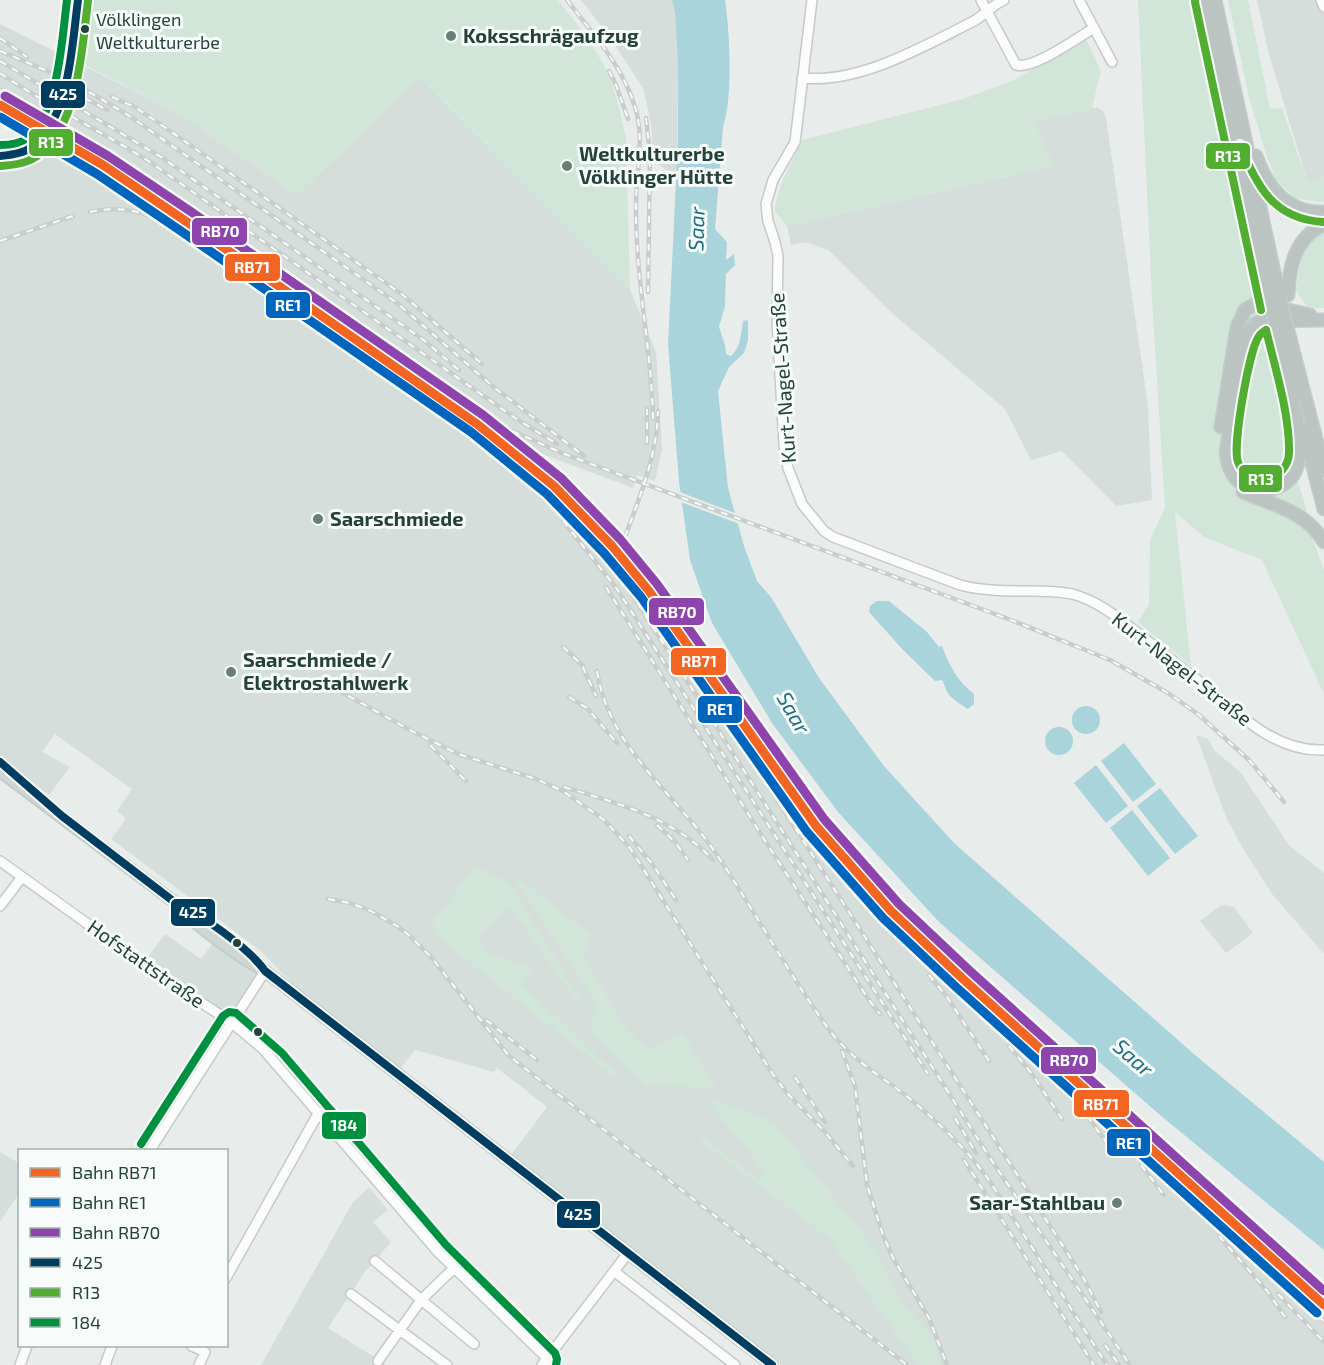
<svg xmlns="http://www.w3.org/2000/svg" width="1324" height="1365" font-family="'Exo 2',sans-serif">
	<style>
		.built { fill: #d6dedb }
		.green { fill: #d1e6d8 }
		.water { fill: #a9d4db }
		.pier { fill: #e8edeb }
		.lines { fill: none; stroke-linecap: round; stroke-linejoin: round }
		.major-tunnel { stroke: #c1cbc8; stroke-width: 10; stroke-dasharray: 10 5; stroke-linecap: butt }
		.minor-casing { stroke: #c5cac8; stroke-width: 12 }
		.major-casing { stroke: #c3ccc9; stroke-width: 14 }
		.highway-casing { stroke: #c3ccc9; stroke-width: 15 }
		.minor { stroke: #fcfcfc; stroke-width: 9 }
		.major { stroke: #cfd7d5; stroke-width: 10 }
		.highway { stroke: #bcc4c2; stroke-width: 12 }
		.rail-casing { stroke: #c9cdcc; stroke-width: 4.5 }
		.rail { stroke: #f7fbf9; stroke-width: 2; stroke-dasharray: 7; stroke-linecap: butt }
		.highway-bridge-casing { stroke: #c3ccc9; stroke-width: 15; stroke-linecap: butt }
		.highway-bridge { stroke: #bcc4c2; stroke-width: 12 }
		.bus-1-casing { stroke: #f7fbf9; stroke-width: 12 }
		.bus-2-casing { stroke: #f7fbf9; stroke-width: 12 }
		.bus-3-casing { stroke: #f7fbf9; stroke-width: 12 }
		.bus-1 { stroke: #003e61; stroke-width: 8 }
		.bus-2 { stroke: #51ae31; stroke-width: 8 }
		.bus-3 { stroke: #009140; stroke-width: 8 }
		.rail-1-casing { stroke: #f7fbf9; stroke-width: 14 }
		.rail-2-casing { stroke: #f7fbf9; stroke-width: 14 }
		.rail-3-casing { stroke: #f7fbf9; stroke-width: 14 }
		.rail-1 { stroke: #f26522; stroke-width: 9 }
		.rail-2 { stroke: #0065bd; stroke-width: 9 }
		.rail-3 { stroke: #8e44ad; stroke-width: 9 }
		.bus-dot { fill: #24423a; stroke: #f7fbf9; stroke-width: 2 }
		.poi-dot { fill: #697e78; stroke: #f7fbf9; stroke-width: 2 }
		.labels { text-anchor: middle; stroke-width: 6; stroke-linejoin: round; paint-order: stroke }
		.bus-label { font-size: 18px; fill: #24423a; stroke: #f7fbf9; text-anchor: start }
		.poi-label { font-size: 20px; font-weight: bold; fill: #24423a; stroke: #f7fbf9; text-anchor: start }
		.street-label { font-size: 20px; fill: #24423a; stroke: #f7fbf9 }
		.water-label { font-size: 21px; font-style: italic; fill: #1c6f80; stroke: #f7fbf9 }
		.line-badge { stroke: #f7fbf9; stroke-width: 2 }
		.badge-label { font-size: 16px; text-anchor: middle; font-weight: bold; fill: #fff }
	</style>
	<rect width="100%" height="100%" fill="#e8edeb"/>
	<!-- built -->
	<path class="built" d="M581 0H672L675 13 678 65 677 177 654 162 651 123 643 88 609 36Z
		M1257 0H1324V177L1308 183 1268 51Z
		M0 24 173 110 297 194 419 77 630 289 656 352 662 449 655 481 637 475 633 488 520 446 518 450 542 466 582 504 625 555 820 825 887 899 999 1005 1324 1298V1365H782L511 1155 547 1107 497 1068 494 1072 415 1050 400 1069 300 992 262 952 111 839 126 819 117 811 132 789 55 734 42 752 70 767 49 795 0 758V172L8 169 15 171 20 169 23 163 39 153 45 145 0 119Z
		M1092 108H1098L1103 111 1106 118 1148 405 1152 500 1116 506 1062 451 1031 460 1005 409 893 314 829 251 806 242 791 245 787 226 1054 166 1033 122Z
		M1196 735 1207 738 1214 750 1241 773 1290 846 1324 873V954L1272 894 1242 847 1226 817Z
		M1221 905 1234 907 1253 933 1226 953 1200 921Z
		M165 934 201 959 213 943 258 976 227 1019 145 961Z
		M0 1152 19 1163 20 1192 0 1222Z
		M369 1187 388 1210 373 1222 391 1242 364 1273 328 1328 387 1365H261L353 1202Z"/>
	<!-- green -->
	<path class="green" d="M88 0H558C578 25 600 52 612 83 618 101 622 120 626 138L630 289 419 77 297 194 173 110 81 63Z
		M1138 0H1198L1240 211 1252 294 1287 411 1291 461 1304 501 1314 542 1324 570V694L1262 560 1204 537 1175 512 1191 666 1138 622 1149 604 1150 540 1165 508 1152 299Z
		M1228 0H1248L1270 109 1282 108 1308 183 1324 177V202L1295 199 1275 178 1265 151 1249 97Z
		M1086 39 1101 71 1092 108 1033 122 1054 166 787 226 774 211 781 184 802 140 963 99 1014 80Z
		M1324 232V308H1308L1296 291C1298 271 1302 239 1324 232Z
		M476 866 510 884 581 1000 577 1002 510 906 478 936 484 950 511 962 527 964 532 970 523 985 619 1077 617 1079 434 934 433 921Z
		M516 880H521L592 936 583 955 627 1031 648 1050 683 1034 716 1088 645 1085 592 1033 591 1017 597 1005Z
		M712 1100 743 1109 774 1123 875 1249 902 1304 933 1338 942 1365H918L829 1238 700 1141 703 1138 758 1179 763 1173 750 1153 709 1103Z"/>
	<!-- water -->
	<path class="water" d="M672 0H725C730 33 733 97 723 127L715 229 727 242 726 260 734 254 735 265 726 274 725 306 719 327 725 345 726 354 731 356C741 347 741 334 743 321L748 320V340L744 353 729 367 718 391 728 488 744 546 757 581 771 597 819 678 884 766 954 843 1195 1055 1324 1162V1250L1160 1115 939 922 838 812 772 723 712 623 690 560 679 482 668 344 678 141V65L675 13Z
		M877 601H889L927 632 939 647 942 646C949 665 957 681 974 694V704L968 709C960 704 949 698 946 689 944 686 944 682 942 680L935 681 903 650 869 612 870 606Z
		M1072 720a14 14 0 1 1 28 0a14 14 0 1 1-28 0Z
		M1045 741a14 14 0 1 1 28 0a14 14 0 1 1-28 0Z
		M1124 743 1156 784 1133 802 1101 761Z
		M1096 765 1128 806 1106 823 1074 783Z
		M1160 788 1198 836 1175 854 1137 806Z
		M1132 810 1170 858 1148 876 1110 828Z"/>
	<!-- pier -->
	<path class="pier" d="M677 491 740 515 742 525 678 501Z"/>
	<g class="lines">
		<!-- major-tunnel -->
		<path class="major-tunnel" d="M39 141C58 112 64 90 70 56"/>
		<!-- minor casing -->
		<g class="minor-casing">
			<path id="minor" d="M812 0 795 142 773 180 766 204 768 221 775 242 778 256 777 321 784 445 788 468 802 504 824 531 833 537 960 585C983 591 1006 591 1030 591 1044 591 1058 591 1072 594 1091 599 1106 609 1121 620 1149 642 1177 664 1205 686 1240 715 1275 752 1324 750
				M981 0 1016 65C1033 70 1077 38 1094 28
				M1079 0 1112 62
				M1321 0 1324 7
				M802 78C860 84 924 46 974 21 986 14 990 6 1004 0
				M0 861 156 973 231 1022 263 1049 438 1252 554 1365
				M0 906 22 877
				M150 1150 265 971
				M375 1261 474 1344
				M615 1272 735 1365
				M226 1278 319 1112
				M351 1294 447 1365
				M192 1346 205 1352 199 1365
				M378 1361 421 1300 454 1268
				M20 1365 27 1346
				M105 1365 112 1346
				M542 1365 628 1253"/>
		</g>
		<!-- major casing -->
		<g class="major-casing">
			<path id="major" d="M70 56 78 0
				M0 156 21 152 39 141
				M0 771 173 901C192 923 238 956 265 971L772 1365"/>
		</g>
		<!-- highway casing -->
		<g class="highway-casing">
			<path id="highway" d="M1205 0 1268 294
				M1215 0 1279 295
				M1256 156C1267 187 1288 214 1324 212
				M1288 295C1289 266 1295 238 1324 224
				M1276 327 1291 386
				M1287 327 1324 470
				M1289 378C1293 403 1304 443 1297 467 1289 493 1253 497 1235 478 1229 470 1227 461 1226 452L1241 356 1249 332 1255 324 1261 321 1324 320
				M1221 427 1237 327 1245 310 1257 303 1310 315
				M1303 429 1324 509
				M1243 492C1273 505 1306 511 1324 542"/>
		</g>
		<!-- minor -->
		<use href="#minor" class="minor"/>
		<!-- major -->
		<use href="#major" class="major"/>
		<!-- highway -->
		<use href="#highway" class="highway"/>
		<!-- rail casing -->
		<g class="rail-casing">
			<path id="rail" d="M567 0C592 33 623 66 635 107 643 132 639 158 637 183 635 203 636 223 637 243 640 302 652 360 653 419
				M0 38 27 57
				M0 51 69 80 128 115 397 303 496 389 584 456
				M0 61 161 157 421 338 459 370
				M609 71 616 85 628 119
				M0 73C48 106 101 131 150 162L515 418 557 444
				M60 85 107 110
				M0 90 41 114 446 395 496 424 567 455 1011 620 1110 660 1168 693 1199 715 1249 760 1284 802
				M112 97 135 107 163 126 403 295 482 364
				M646 118 650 154 648 292
				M90 212C147 199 185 234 226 266 248 283 271 300 293 316
				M0 241 73 216
				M257 277C289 300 318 327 350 349 447 416 551 481 621 577L990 1158 1130 1365
				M647 443V409
				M563 521 617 589 928 1074
				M625 537C640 496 657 456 658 411
				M606 587 769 847 869 1000 880 1014
				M563 647 582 665 596 696
				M687 665 740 742 1084 1279 1101 1312
				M597 671C610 751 675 792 717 855 756 913 789 975 830 1031 854 1061 875 1072 904 1094 935 1119 966 1148 989 1180L1107 1365
				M336 689 410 730 458 754 536 779 563 791 604 820 630 848 772 1073 786 1092 825 1132 853 1166
				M569 697 587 708 617 743
				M430 745 466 781
				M564 787C619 804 673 817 713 860
				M657 825 675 842 688 860
				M629 836 653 865 676 900
				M812 842 888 927
				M328 899 350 903 371 911 397 926 410 936 431 957 509 1056 907 1365
				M883 922 1324 1321
				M929 975 947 997 989 1061
				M486 1020 537 1060
				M1009 1046 1032 1074 1062 1119
				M842 1051 855 1086 867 1185 883 1235 894 1260 929 1318 947 1365
				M795 1077 825 1122
				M1087 1116 1112 1150
				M955 1118 976 1153
				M964 1160 1094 1365
				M1141 1165 1164 1195
				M1219 1236 1267 1291 1285 1317
				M1278 1294 1324 1342
				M1105 1345 1119 1365"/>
		</g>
		<!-- rail -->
		<use href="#rail" class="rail"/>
		<!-- highway-bridge casing -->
		<g class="highway-bridge-casing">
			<path id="highway-bridge" d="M1268 294 1276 327
				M1279 295 1287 327"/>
		</g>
		<!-- highway-bridge -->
		<use href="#highway-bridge" class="highway-bridge"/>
		<!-- bus-1 casing -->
		<g class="bus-1-casing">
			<path id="bus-1" d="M0 156C12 155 26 153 35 145 70 114 72 44 78 0
				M0 762 62 816 173 901C200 914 248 947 265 971L772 1365"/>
		</g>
		<!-- bus-2 casing -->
		<g class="bus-2-casing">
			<path id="bus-2" d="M1195 2 1261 310
				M1240 145C1257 187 1274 219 1323 222
				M1 166C15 165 29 163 40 154 79 123 82 47 88 1
				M1266 330C1275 367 1290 416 1289 453 1288 481 1248 490 1238 462 1232 447 1249 350 1259 336 1261 333 1263 332 1266 330Z"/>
		</g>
		<!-- bus-3 casing -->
		<g class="bus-3-casing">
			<path id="bus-3" d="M0 145C9 145 20 144 27 138 59 112 62 38 67 0
				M141 1144 223 1016 229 1012 236 1013 282 1053 446 1245 555 1353 557 1359 556 1365"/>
		</g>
		<!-- bus-1 -->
		<use href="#bus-1" class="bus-1"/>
		<!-- bus-2 -->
		<use href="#bus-2" class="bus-2"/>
		<!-- bus-3 -->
		<use href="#bus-3" class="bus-3"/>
		<!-- rail-1 casing -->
		<g class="rail-1-casing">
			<path id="rail-1" d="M0 105 103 165 184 220 477 424 554 486 612 546 649 591 816 826 891 911 963 979 1324 1305"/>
		</g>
		<!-- rail-2 casing -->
		<g class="rail-2-casing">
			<path id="rail-2" d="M0 117 97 174 178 229 471 432 547 494 604 553 641 597 807 832 883 918 956 987 1317 1313"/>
		</g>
		<!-- rail-3 casing -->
		<g class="rail-3-casing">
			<path id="rail-3" d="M5 96 108 156 190 211 483 415 561 478 620 539 657 584 824 819 899 904 970 971 1324 1291"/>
		</g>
		<!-- rail-1 -->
		<use href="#rail-1" class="rail-1"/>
		<!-- rail-2 -->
		<use href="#rail-2" class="rail-2"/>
		<!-- rail-3 -->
		<use href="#rail-3" class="rail-3"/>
	</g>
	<!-- markers -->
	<g class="bus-dot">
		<circle cx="85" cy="29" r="5"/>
		<circle cx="237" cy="943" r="5"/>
		<circle cx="258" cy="1032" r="5"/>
	</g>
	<g class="poi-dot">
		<circle cx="451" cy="36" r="6"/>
		<circle cx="567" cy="166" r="6"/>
		<circle cx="318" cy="519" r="6"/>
		<circle cx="231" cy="672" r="6"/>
		<circle cx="1117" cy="1203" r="6"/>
	</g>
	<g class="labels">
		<!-- bus labels -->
		<g class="bus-label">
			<text x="96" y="26">Völklingen<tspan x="96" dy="23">Weltkulturerbe</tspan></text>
		</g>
		<!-- poi labels -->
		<g class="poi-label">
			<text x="463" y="43">Koksschrägaufzug</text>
			<text x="579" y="161">Weltkulturerbe<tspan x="579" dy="23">Völklinger Hütte</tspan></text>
			<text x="330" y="526">Saarschmiede</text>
			<text x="243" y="667">Saarschmiede /<tspan x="243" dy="23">Elektrostahlwerk</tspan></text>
			<text x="1105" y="1210" text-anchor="end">Saar-Stahlbau</text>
		</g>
		<!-- street labels -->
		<g class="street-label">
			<text transform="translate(783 378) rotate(-94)" y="7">Kurt-Nagel-Straße</text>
			<text transform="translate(1182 669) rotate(38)" y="7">Kurt-Nagel-Straße</text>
			<text transform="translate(146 964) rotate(35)" y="7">Hofstattstraße</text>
		</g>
		<!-- water labels -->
		<g class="water-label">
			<text transform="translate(697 229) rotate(-88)" y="7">Saar</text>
			<text transform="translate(793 713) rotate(60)" y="7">Saar</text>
			<text transform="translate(1133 1058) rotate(41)" y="7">Saar</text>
		</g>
	</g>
	<g class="line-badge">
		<rect x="40" y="80" width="46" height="29" rx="6" fill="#003e61"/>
		<rect x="28" y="128" width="46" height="29" rx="6" fill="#51ae31"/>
		<rect x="1205" y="142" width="46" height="28" rx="6" fill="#51ae31"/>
		<rect x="191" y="217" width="57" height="29" rx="6" fill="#8e44ad"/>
		<rect x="224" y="253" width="57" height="29" rx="6" fill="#f26522"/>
		<rect x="265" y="291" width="46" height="28" rx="6" fill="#0065bd"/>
		<rect x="1238" y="464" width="45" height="29" rx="6" fill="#51ae31"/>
		<rect x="648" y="597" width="57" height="29" rx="6" fill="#8e44ad"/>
		<rect x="670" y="647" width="57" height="29" rx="6" fill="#f26522"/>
		<rect x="697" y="695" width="46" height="29" rx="6" fill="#0065bd"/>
		<rect x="170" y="898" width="46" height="29" rx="6" fill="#003e61"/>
		<rect x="1040" y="1046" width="57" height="29" rx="6" fill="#8e44ad"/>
		<rect x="1073" y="1089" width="57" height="29" rx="6" fill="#f26522"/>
		<rect x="321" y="1111" width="46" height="29" rx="6" fill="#009140"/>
		<rect x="1106" y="1128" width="45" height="29" rx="6" fill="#0065bd"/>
		<rect x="556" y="1200" width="45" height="29" rx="6" fill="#003e61"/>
	</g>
	<g class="badge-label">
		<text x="63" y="100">425</text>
		<text x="51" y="148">R13</text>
		<text x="1228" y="162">R13</text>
		<text x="220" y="237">RB70</text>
		<text x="252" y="273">RB71</text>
		<text x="288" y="311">RE1</text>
		<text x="1261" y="485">R13</text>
		<text x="677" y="618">RB70</text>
		<text x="699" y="667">RB71</text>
		<text x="720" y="715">RE1</text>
		<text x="193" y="918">425</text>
		<text x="1069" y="1066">RB70</text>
		<text x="1101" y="1110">RB71</text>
		<text x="344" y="1131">184</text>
		<text x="1129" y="1149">RE1</text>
		<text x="578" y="1220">425</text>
	</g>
	<!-- legend -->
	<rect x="18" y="1149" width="210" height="198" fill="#f7fbf9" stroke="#a3b1ad" stroke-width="1.5"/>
	<rect x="30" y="1168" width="30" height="9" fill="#f26522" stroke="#a3b1ad" stroke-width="1.5"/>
	<text x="72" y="1179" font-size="18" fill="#24423a">Bahn RB71</text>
	<rect x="30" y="1198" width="30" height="9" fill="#0065bd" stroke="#a3b1ad" stroke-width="1.5"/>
	<text x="72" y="1209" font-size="18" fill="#24423a">Bahn RE1</text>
	<rect x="30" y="1228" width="30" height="9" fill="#8e44ad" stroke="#a3b1ad" stroke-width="1.5"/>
	<text x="72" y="1239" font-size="18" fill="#24423a">Bahn RB70</text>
	<rect x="30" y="1258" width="30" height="9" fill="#003e61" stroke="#a3b1ad" stroke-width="1.5"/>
	<text x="72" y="1269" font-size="18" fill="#24423a">425</text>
	<rect x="30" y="1288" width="30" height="9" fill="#51ae31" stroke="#a3b1ad" stroke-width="1.5"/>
	<text x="72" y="1299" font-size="18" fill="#24423a">R13</text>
	<rect x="30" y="1318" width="30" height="9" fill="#009140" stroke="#a3b1ad" stroke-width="1.5"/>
	<text x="72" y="1329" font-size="18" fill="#24423a">184</text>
</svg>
